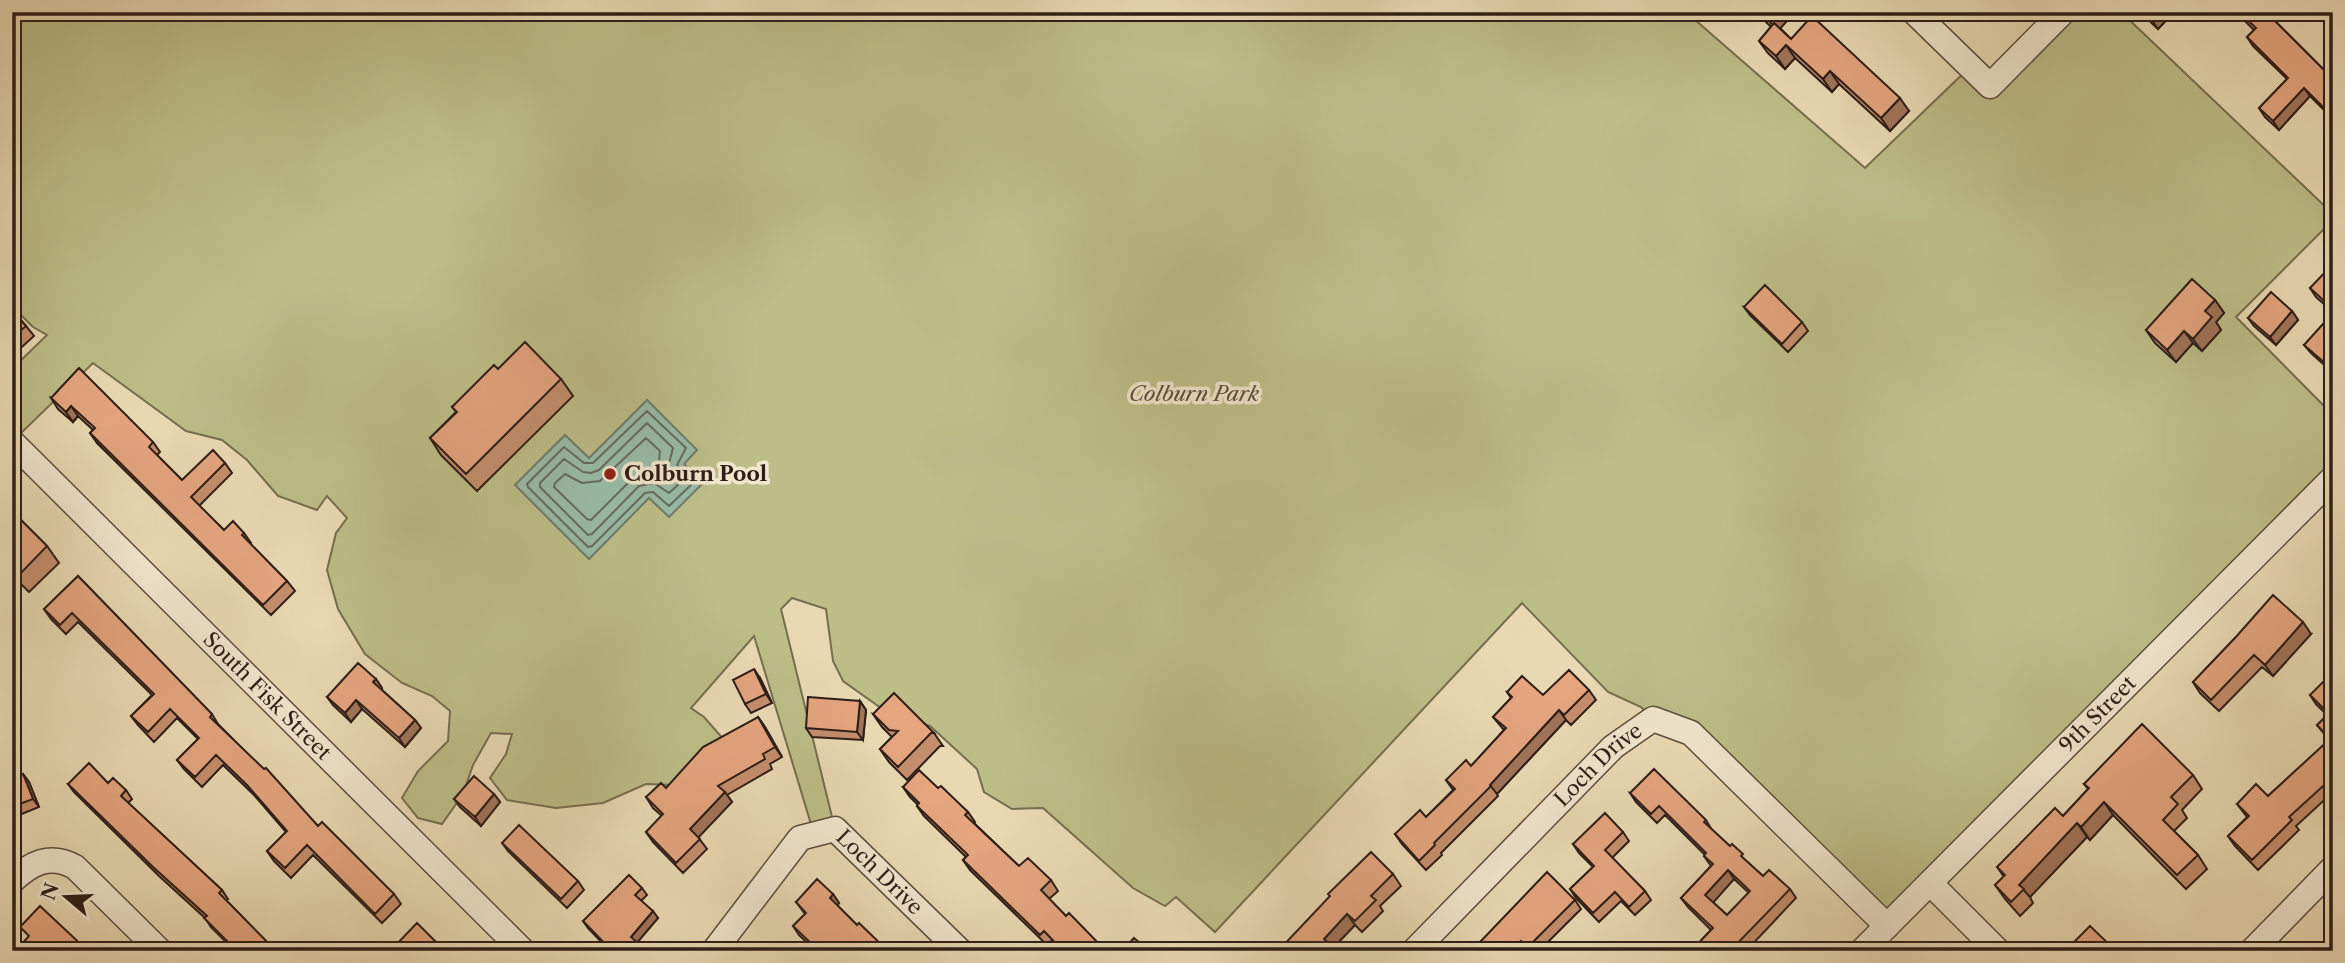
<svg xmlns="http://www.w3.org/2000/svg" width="2345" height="963" font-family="'Libre Caslon Text',serif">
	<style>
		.green { fill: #bdbd88; stroke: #766e50; stroke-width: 2 }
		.water { fill: #99bba7; stroke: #6e7c6d; stroke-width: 2 }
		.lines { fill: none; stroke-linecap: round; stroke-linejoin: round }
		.shore { stroke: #646c5f; stroke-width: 2 }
		.minor-casing { stroke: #5d4d3e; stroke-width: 27 }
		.minor { stroke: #f1e6ce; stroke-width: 24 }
		.wall { fill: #c48e6d; stroke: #2e1e17; stroke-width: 2; fill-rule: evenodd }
		.shaded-wall { fill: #a07459; stroke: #2e1e17; stroke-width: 2 }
		.building { fill: #e4a57f; stroke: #2e1e17; stroke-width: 2; fill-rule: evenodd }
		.poi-dot { fill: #8f2418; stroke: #f1e6ce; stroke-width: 2.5 }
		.labels { text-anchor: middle; stroke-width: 7; stroke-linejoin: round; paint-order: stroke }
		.park-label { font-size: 21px; font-style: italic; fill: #594e39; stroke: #f1e6ce }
		.poi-label { font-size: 21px; font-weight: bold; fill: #2e1e17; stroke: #f1e6ce; text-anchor: start }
		.street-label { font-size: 21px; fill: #2e1e17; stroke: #f1e6ce }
	</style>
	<rect width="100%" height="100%" fill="#e9d9b3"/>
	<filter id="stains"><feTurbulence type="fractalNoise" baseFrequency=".00286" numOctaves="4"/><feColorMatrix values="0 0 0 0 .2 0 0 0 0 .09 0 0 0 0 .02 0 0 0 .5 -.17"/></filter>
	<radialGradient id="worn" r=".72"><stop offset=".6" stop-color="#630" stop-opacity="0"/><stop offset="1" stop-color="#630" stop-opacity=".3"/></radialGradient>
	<!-- green -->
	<path class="green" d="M12 12H1686L1865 168 1970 67 1990 86 2063 12H2121L2333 214V220L2236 317 2333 415V478L1887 926 1691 733 1653 719 1641 707 1608 692 1522 603 1215 932 1176 897 1165 906 1133 888 1043 808 1012 809 984 792 977 769 930 726 888 713 843 681 833 661 826 609 792 598 781 609 835 829 814 834 754 636 691 708 704 717 725 741 675 785 646 784 603 803 556 808 507 800 490 778 506 754 512 734 491 733 473 765 463 794 442 824 418 818 402 798 418 771 448 741 450 711 432 696 402 683 365 654 338 609 327 570 336 533 347 518 327 496 317 510 278 496 247 460 222 440 186 431 93 363 12 442V369L47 335 33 327 12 306Z"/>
	<!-- water -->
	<path class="water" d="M647 400 697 450 684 464 703 483 669 517 649 498 589 559 515 485 565 435 589 458Z"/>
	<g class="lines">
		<!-- shore -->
		<path class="shore" d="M647 411 686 448 677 465 691 485 669 506 653 492 645 493 592 546 588 547 528 487 527 484 564 447 584 463H593Z
			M647 423 673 448 668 467 678 485 669 493 654 483 639 486 592 534 588 535 540 487V483L564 459 583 472 591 473 599 470Z
			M646 438 660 451 658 471 643 473 633 478 591 520 587 519 554 487 555 483 565 474 582 483 600 481Z"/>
		<!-- minor casing -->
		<g class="minor-casing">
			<g id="minor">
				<path d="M1914 12 1990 86 2063 12"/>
				<path id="s1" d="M12 442 523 951"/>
				<path d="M12 881C31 863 50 853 75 867L160 951"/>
				<path d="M1930 883 1998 951"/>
				<path id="s2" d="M714 951 800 838 835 829 960 951"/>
				<path id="s3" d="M1414 951 1613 747 1653 719 1691 733 1887 926"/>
				<path id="s4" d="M1862 951 2333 478"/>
				<path d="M2252 951 2333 868"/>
			</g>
		</g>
		<!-- minor -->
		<use href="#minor" class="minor"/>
	</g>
	<!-- wall -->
	<path class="wall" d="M1756 12H1795L1780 28 1791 39 1909 111 1890 131 1839 84 1832 92 1795 58 1785 69 1768 53 1759 41 1771 27Z
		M2140 12H2174L2158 29Z
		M2236 12H2266L2333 79V119L2310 96 2279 130 2265 117 2259 108 2287 79 2253 46 2247 37 2254 30Z
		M2333 273V312L2316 297 2310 288Z
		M2215 300 2224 313 2216 322 2221 330 2202 351 2193 343 2176 362 2155 343 2146 330Z
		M1744 307 1802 322 1808 331 1788 352 1750 315Z
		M12 310 26 326 34 336 12 356Z
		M2292 311 2298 320 2276 345 2254 326 2248 318Z
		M2333 333V373L2311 353 2304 345Z
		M498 369 561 379 573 396 477 491 441 455 430 438 456 412 452 407Z
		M51 398 153 442 160 452 157 455 182 480 225 463 232 473 199 506 224 530 244 533 251 543 250 544 287 581 295 591 271 615 97 443 90 433 93 430 78 416 73 422 58 409Z
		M12 511 47 546 59 563 29 592 12 575Z
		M78 576 212 714 218 724 318 826 394 894 401 904 382 923 313 855 291 878 274 861 267 851 286 832 254 795 223 765 202 787 184 769 177 760 198 739 177 718 154 742 138 725 131 716 152 695 78 622 66 634 51 619 44 609Z
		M2311 634 2273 676 2262 667 2219 711 2200 693 2193 682 2235 638Z
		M760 678 772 703 751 713 745 704Z
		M376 679 382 688 381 689 415 720 421 728 405 747 362 709 351 722 333 705 327 697Z
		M2333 683V792L2296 826 2299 830 2258 870 2235 846 2228 836 2247 817 2237 804 2268 796 2329 740 2317 725 2327 715 2316 704 2310 695Z
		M1589 690 1596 700 1571 725 1566 720 1497 794 1498 796 1441 853 1442 855 1426 870 1402 844 1395 834 1426 817 1453 790 1446 780 1471 766 1504 730 1493 717 1511 698 1507 692 1543 695Z
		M860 701 866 710 863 740 812 737 806 728Z
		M873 714 934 733 943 746H940L907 780 889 762 880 749 892 737 882 727Z
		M758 717 765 727 782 757 770 764 772 769 727 795 732 802 698 837 707 849 683 873 653 842 646 832 662 816 653 808 646 797 666 788Z
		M23 774 29 782 39 807 12 818V778Z
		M2193 775 2202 789 2182 810 2187 818 2174 831 2198 855 2207 869 2186 889 2113 815 2090 840 2087 837 2030 897 2033 903 2020 916 2005 899 1995 885 2004 877 1997 867 2063 816 2088 789 2084 784Z
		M108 783 126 790 132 799 128 803 222 890 228 899 226 900 276 951H235L211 927 205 918 159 876 74 792 68 784Z
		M903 787 938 788 968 812 975 822 974 823 1019 866 1051 880 1058 891 1049 899 1066 916 1106 951H1060L1051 941 1047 945 970 870 963 860 966 857 924 816 917 806 918 805 910 797Z
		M1630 793 1706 820 1712 830 1763 876 1790 889 1796 898 1746 951H1691L1711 930 1688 907 1681 898 1711 866 1704 856 1705 855 1665 815 1657 823 1636 802ZM1734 879 1749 893 1727 915 1713 902Z
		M494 794 500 802 481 826 460 807 454 799Z
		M1623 832 1629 841 1612 858 1645 891 1651 900 1635 915 1621 901 1599 922 1576 898 1570 889 1593 867 1579 853 1573 844Z
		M502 843 578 881 584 890 567 908 508 851Z
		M1393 874 1401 886 1380 906 1383 911 1362 932 1355 925 1333 948 1335 951H1278Z
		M642 888 647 895 641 901 658 918 637 942 643 950 610 951 588 928 583 921Z
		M833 894 839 903 837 905 857 925 888 951H812L814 949 799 935 793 926 805 914 796 902Z
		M1575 900 1581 909 1539 951 1527 950 1526 951H1487L1480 942Z
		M436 942 442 950 384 951 392 949Z"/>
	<!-- shaded-wall -->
	<path class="shaded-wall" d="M1774 12H1795L1777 32 1768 19Z
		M2153 12H2174L2158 29 2149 16Z
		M1786 45 1795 58 1785 69 1776 56Z
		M1830 71 1839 84 1832 92 1823 79Z
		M2304 88 2310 96 2279 130 2273 121Z
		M1900 98 1909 111 1890 131 1881 118Z
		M2215 300 2224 313 2216 322 2221 330 2202 351 2193 339 2205 311Z
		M2292 311 2298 320 2276 345 2270 337Z
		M2184 331 2193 343 2176 362 2167 350Z
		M71 406 78 416 73 422 66 412Z
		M2303 622 2311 634 2273 676 2265 665Z
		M754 669 760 678 772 703 766 694Z
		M376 679 382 688 379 691 373 682Z
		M356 700 362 709 351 722 345 713Z
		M860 701 866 710 863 740 857 732Z
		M1559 710 1566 720 1497 794 1490 785Z
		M758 717 765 727 782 757 775 747Z
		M415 720 421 728 405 747 399 738Z
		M23 774 29 782 39 807 33 799Z
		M725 792 732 802 697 839 690 829Z
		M494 794 500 802 481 826 475 817Z
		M2104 802 2113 815 2090 840 2081 827Z
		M2077 823 2087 837 2030 897 2019 885Z
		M1728 870 1734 879 1712 904 1705 895Z
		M833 894 839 903 836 907 830 898Z
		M653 911 658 918 636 944 631 937Z
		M1347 914 1355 925 1333 948 1324 939Z
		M845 944 850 951H839Z"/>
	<!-- building -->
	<path class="building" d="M1761 12H1774L1768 19Z
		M2145 12H2153L2149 16Z
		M2239 12H2266L2333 79V117L2304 88 2273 121 2259 108 2288 78 2247 37 2256 28Z
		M1812 16 1900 98 1881 118 1830 71 1823 79 1786 45 1776 56 1759 41 1774 23 1791 39Z
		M2333 122V131L2328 127Z
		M2328 269 2333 273V309L2310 288Z
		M2192 279 2215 300 2205 311 2212 317 2193 339 2184 331 2167 350 2146 330Z
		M1765 285 1802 322 1782 344 1744 307Z
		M2271 292 2292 311 2270 337 2248 318Z
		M12 310 26 326 12 338Z
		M2323 324 2333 333V370L2304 345Z
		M525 342 561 379 466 474 430 438 457 412 452 407 494 365 498 369Z
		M79 368 153 442 149 447 182 480 213 450 225 463 191 497 224 530 233 521 244 533 242 535 287 581 263 605 90 433 95 428 71 406 66 412 51 398Z
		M12 511 47 546 18 576 12 570Z
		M78 576 212 714 210 717 264 769 266 768 318 826 322 822 394 894 375 914 307 845 285 868 267 851 287 831 247 785 216 755 195 777 177 760 199 738 170 709 148 732 131 716 154 694 72 613 60 625 44 609Z
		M2273 595 2303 622 2265 665 2254 655 2211 700 2193 682 2235 638Z
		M358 663 376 679 373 682 415 720 399 738 356 700 345 713 327 697Z
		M754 669 766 694 745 704 733 680Z
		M1569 670 1589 690 1564 715 1559 710 1490 785 1491 786 1434 843 1435 845 1419 861 1395 834 1420 810 1426 817 1455 789 1446 780 1466 760 1471 766 1506 728 1493 717 1512 697 1507 692 1522 676 1543 695Z
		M2327 678 2333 683V777L2289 817 2292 820 2252 860 2228 836 2249 816 2237 804 2256 784 2268 796 2330 739 2317 725 2329 714 2310 695Z
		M894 693 934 733H931L898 767 880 749 898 731 889 730 873 714Z
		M808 697 860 701 857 732 806 728Z
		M758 717 775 747 763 754 765 759 718 786 725 792 690 829 700 839 676 863 646 832 663 814 646 797 661 783 666 788 703 747Z
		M2142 724 2193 775 2171 797 2178 804 2163 820 2198 855 2177 875 2104 802 2081 827 2077 823 2019 885 2024 889 2011 902 1995 885 2005 875 1997 867 2055 808 2063 816 2089 788 2084 784Z
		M89 763 108 783 113 778 126 790 121 796 222 890 219 893 276 951H237L204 918 207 916 153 867 68 784Z
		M1654 769 1706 820 1704 822 1730 846 1732 844 1743 854 1741 856 1763 876 1769 870 1790 889 1730 951H1691L1713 928 1681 898 1713 864 1704 856 1706 853 1659 806 1651 814 1630 793ZM1728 870 1750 891 1727 915 1705 895Z
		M919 770 938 788 941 786 968 812 965 815 1019 866 1028 858 1051 880 1041 890 1066 916 1069 913 1106 951H1063L1044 931 1040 935 963 860 968 855 917 806 919 803 903 787Z
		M23 774 33 799 12 807V778Z
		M474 776 494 794 475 817 454 799Z
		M1605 813 1623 832 1605 850 1645 891 1629 907 1615 892 1593 913 1570 889 1594 866 1573 844Z
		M519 825 578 881 561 899 502 843Z
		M1371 852 1393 874 1371 896 1376 900 1355 921 1347 914 1324 939 1331 945 1326 951H1278L1330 896 1328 894Z
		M1547 872 1575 900 1527 948 1521 941 1511 951H1490L1480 942Z
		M629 875 642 888 635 895 653 911 631 937 638 943 631 951H612L583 921Z
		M817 879 833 894 830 898 857 925 859 923 888 951H853L845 944 839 951H812L815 947 793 926 806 913 796 902Z
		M40 906 88 951H23L19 947 29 936 20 927Z
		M417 923 436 942 427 951H384L387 947 392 949Z
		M2333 924V938L2326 931Z
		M2090 926 2116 951H2081L2073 943Z
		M1134 938 1146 948 1144 951H1122Z"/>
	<!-- markers -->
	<circle class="poi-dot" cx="610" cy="474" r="7"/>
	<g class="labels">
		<!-- park labels -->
		<g class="park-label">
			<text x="1194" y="401">Colburn Park</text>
		</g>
		<!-- poi labels -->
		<g class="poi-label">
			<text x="624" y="481">Colburn Pool</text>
		</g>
		<!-- street labels -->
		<g class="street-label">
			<text dy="7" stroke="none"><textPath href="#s1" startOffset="360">South Fisk Street</textPath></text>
			<text dy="7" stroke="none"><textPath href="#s4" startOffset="334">9th Street</textPath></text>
			<text dy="7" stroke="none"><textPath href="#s3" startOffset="262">Loch Drive</textPath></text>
			<text dy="7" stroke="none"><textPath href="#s2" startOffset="240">Loch Drive</textPath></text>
		</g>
	</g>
	<!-- margin -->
	<rect width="2345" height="963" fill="none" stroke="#e9d9b3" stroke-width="42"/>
	<rect x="14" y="14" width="2317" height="935" fill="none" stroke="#2e1e17" stroke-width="3.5"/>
	<rect x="21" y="21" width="2303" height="921" fill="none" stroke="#2e1e17" stroke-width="2"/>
	<!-- north arrow -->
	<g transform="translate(66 897) rotate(289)" stroke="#f1e6ce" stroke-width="5" paint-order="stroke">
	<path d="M0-5L12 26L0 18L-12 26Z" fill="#2e1e17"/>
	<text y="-10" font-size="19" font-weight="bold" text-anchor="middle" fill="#2e1e17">N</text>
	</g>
	<rect width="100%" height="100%" filter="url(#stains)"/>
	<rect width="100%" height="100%" fill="url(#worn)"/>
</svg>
